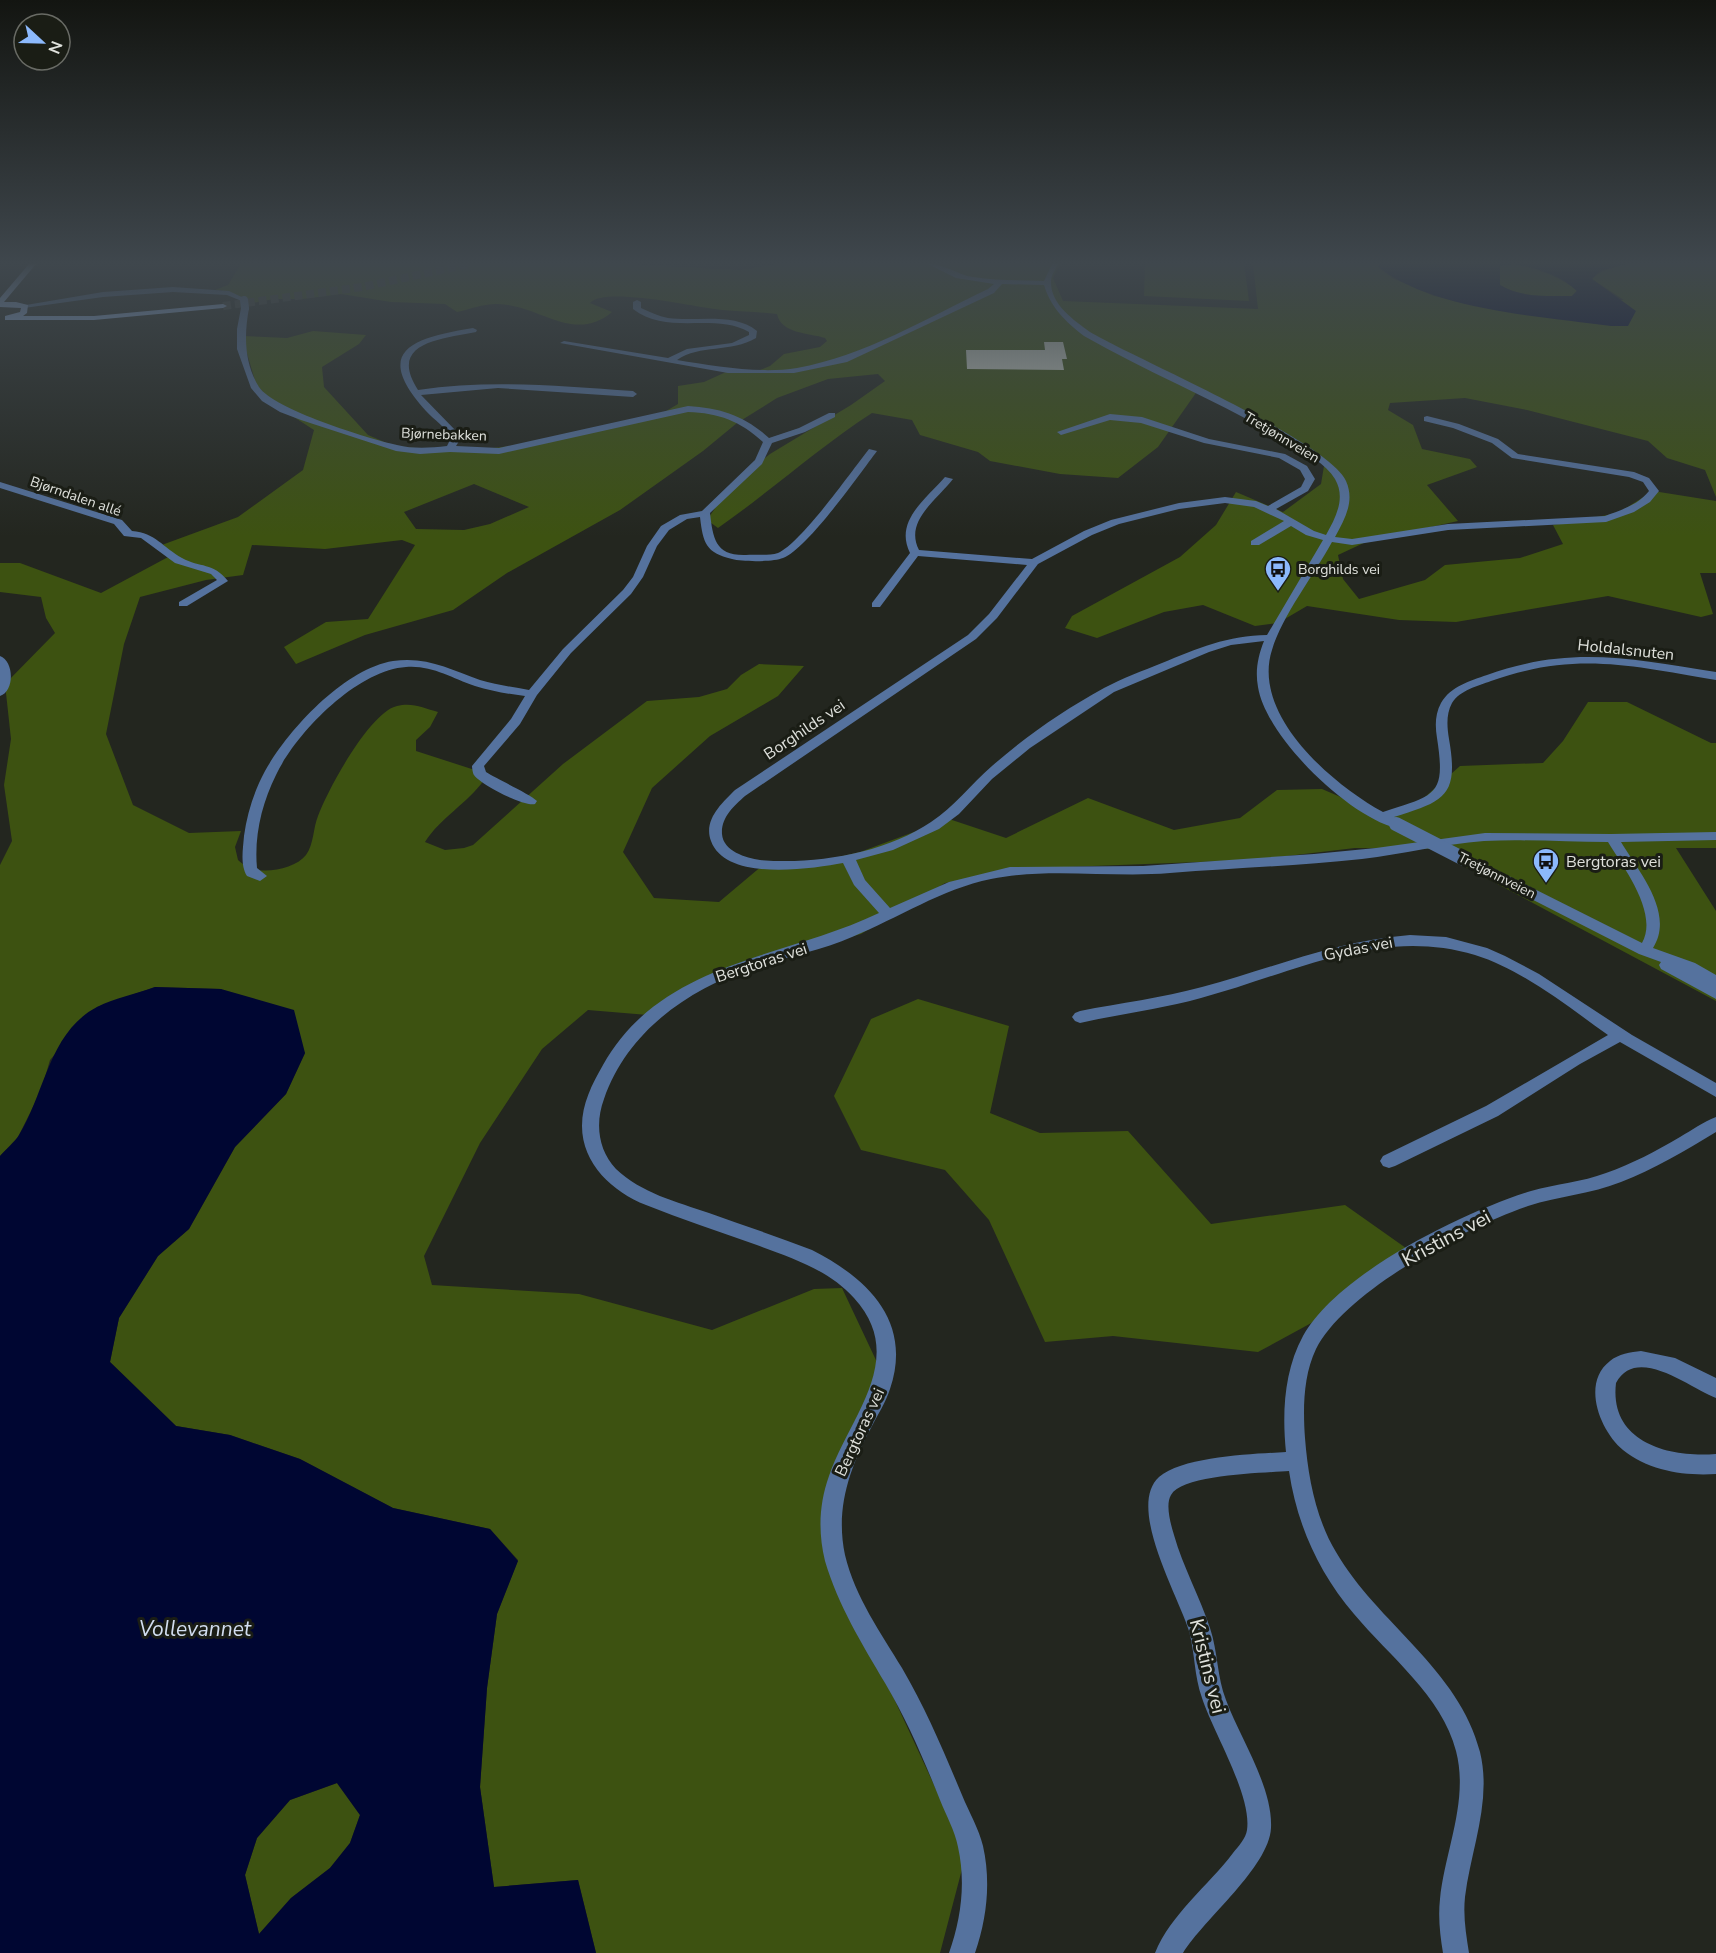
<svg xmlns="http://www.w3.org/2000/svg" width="1716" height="1953" font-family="'Nunito Sans',sans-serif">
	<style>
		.green { fill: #3d5211; fill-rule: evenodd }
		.water { fill: #000632; fill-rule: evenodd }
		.building { fill: #c9cec4 }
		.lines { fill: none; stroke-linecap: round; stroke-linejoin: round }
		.major-tunnel { stroke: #3f423b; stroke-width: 8; stroke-dasharray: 8 4; stroke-linecap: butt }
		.minor { fill: #55729e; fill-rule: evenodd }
		.major { fill: #9bbff6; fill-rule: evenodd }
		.minor-bridge-far1 { stroke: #55729e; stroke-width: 8 }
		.minor-bridge { stroke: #55729e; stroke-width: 14 }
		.labels { text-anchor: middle; stroke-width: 6; stroke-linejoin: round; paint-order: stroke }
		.far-street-label { font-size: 14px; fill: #dfe1dc; stroke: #1a1d15 }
		.far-poi-label { font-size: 14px; fill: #dfe1dc; stroke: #1a1d15; text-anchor: start }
		.street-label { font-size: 16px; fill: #dfe1dc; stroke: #1a1d15 }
		.poi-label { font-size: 16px; fill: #dfe1dc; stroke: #1a1d15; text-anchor: start }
		.near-street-label { font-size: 20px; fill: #dfe1dc; stroke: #1a1d15 }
		.near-water-label { font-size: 21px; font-style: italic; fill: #d1ddef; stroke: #1a1d15 }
	</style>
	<rect width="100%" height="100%" fill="#23261f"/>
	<!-- green -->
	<path class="green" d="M241 264H624L740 270 779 264H1060L1053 278 1063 301 1258 309 1253 264H1380L1379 267 1392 278 1434 296 1482 307 1624 300 1592 279C1617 255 1682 264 1716 264V497L1705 470 1667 458 1648 441 1527 410 1465 398 1390 403 1388 410 1413 425 1422 449 1470 459 1477 467 1427 485 1458 521 1368 541 1338 555 1343 579 1359 599 1425 580 1445 565 1520 558 1563 544 1553 525 1618 513 1653 491 1716 501V573H1700L1713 614 1701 617 1608 596 1456 622 1399 620 1307 606 1278 623 1255 626 1203 605 1164 612 1097 638 1065 628 1072 616 1180 557 1216 525 1236 492 1283 512 1321 484 1325 460 1198 390 1158 447 1118 478 1060 474 990 461 978 452 920 435 912 420 872 413C818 448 771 491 718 528L707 520 731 485 770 454 851 405 885 381 878 374 828 379 777 398 737 423 703 451 620 510 507 573 453 610 365 635 296 664 284 647 326 622 368 619 415 545 402 540 325 549 252 545 243 575 206 580 140 597 124 644 106 734 133 805 189 833 241 831 235 847 238 860C241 863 246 866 250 868 265 874 295 869 306 855 314 844 313 828 318 816 328 789 370 712 397 706 412 702 424 708 438 712L430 727 416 740V751L481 772 484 780C467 804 441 817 425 842L445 850 464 848 473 845 563 764 647 701 699 697 727 689 741 675 759 664 804 666 778 696 710 736 652 788 623 852 654 898 719 902 763 865 790 868 860 852 949 819 1006 838 1088 798 1174 830 1240 818 1277 790 1322 789 1380 814 1409 811 1460 766 1543 763 1563 741 1588 702H1627L1711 743H1716V848H1676L1716 911V1001L1432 849 1355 848 1252 860 1040 868 945 883 861 934 749 966 648 1015 588 1010 542 1049 480 1143 424 1256 432 1285 579 1294 712 1330 814 1289 842 1288 883 1375 831 1524 878 1664 966 1854 940 1953H596L578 1880 494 1887 480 1787 487 1688 497 1614 518 1560 490 1529 393 1508 300 1459 230 1435 176 1426 110 1362 119 1318 158 1256 189 1229 235 1147 286 1094 305 1053 221 989 155 987 97 1007 50 1060 41 1091 18 1137 0 1156V865L12 841 4 785 11 739 5 684 55 633 46 618 41 597 0 592V563H20L101 593 170 556 159 546 238 517 303 470 314 430 272 403 256 384 242 336 287 338 313 331 366 335 359 344 322 367 324 387 368 435 394 446 460 452 527 444 661 414 678 404V386L704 382 726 372 760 370 770 366 784 354 820 347 827 341 825 338C810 333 781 334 777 314 754 311 731 312 708 308 687 305 603 287 590 303L612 312C574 344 540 305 498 304 486 303 470 309 457 312L445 304 391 302 341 294 302 299H274L248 304 221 290H215L228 285ZM474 484 529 507 490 524 464 530 416 529 404 512Z
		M1145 264H1244L1249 301 1144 296Z
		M1513 264C1536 268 1558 276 1577 290L1572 296C1548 296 1522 298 1500 285V266Z
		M918 999 1009 1026 990 1113 1040 1133 1128 1131 1211 1224 1345 1205 1413 1253 1315 1321 1258 1352 1113 1336 1045 1342 989 1220 945 1170 861 1150 834 1096 871 1019Z
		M337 1783 360 1815 350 1843 330 1868 291 1898 259 1934 245 1875 257 1838 290 1800Z"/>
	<!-- water -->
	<path class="water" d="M1380 264H1627L1600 271 1592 279 1636 311 1628 326H1611C1541 316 1435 311 1378 267ZM1513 264C1536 267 1560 275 1577 291L1572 296C1548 296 1521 298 1500 285V266Z
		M155 987 221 989 294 1010 305 1053 286 1094 235 1147 189 1229 158 1256 119 1318 110 1362 176 1426 230 1435 300 1459 393 1508 490 1529 518 1561 497 1614 487 1688 480 1787 494 1887 578 1880 596 1953H0V1156C6 1149 14 1143 19 1135 45 1093 49 1032 97 1007 115 998 136 994 155 987ZM337 1783 360 1815 350 1843 330 1868 291 1898 259 1934 245 1875 257 1838 290 1800Z"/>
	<!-- building -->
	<path class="building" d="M1044 342H1063L1067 359H1062L1064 370 967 369 966 350H1045Z"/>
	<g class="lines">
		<!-- major-tunnel -->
		<path class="major-tunnel" d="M223 306 362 287 469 264"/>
		<!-- minor -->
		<path class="minor" d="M928 264C943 263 958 275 973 277 997 281 1020 280 1044 281L1052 264H1058C1056 269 1051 275 1051 281 1050 304 1074 320 1090 332 1138 360 1328 441 1346 481 1355 501 1345 519 1335 537L1352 539 1448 524 1605 516C1621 510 1638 505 1649 491L1643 482 1629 477 1512 458 1492 443 1453 428 1424 421V417L1427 416 1459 424 1498 439 1518 454 1634 472 1649 478 1659 491 1650 502 1634 512 1606 522 1448 530 1352 545 1332 542C1314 575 1282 616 1272 650 1251 715 1333 785 1383 812 1436 795 1446 796 1437 738 1435 726 1435 714 1441 703 1451 686 1470 681 1487 675 1571 645 1631 659 1716 672V680C1631 666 1576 651 1491 681 1478 686 1460 690 1452 703 1446 714 1447 727 1449 739 1459 796 1445 801 1394 817L1403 824 1396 828C1348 816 1266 737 1258 687 1255 671 1258 656 1264 641L1231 645 1209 652 1114 692 1030 748 992 779 959 814 939 829 893 850 856 860 865 880 890 908 949 882 1010 867 1143 866 1314 854 1376 848 1485 833 1611 834 1716 832V840L1621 842C1639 872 1675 913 1653 948L1695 963 1716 975V999L1661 969 1659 965 1661 962 1639 954 1459 862 1457 859 1459 856H1469L1642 943C1659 913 1623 867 1608 842 1567 842 1525 839 1484 841 1443 844 1403 854 1362 859 1298 866 1234 868 1170 873 1111 878 1048 867 991 879 942 889 898 918 852 937 820 951 786 957 753 968 688 989 627 1032 604 1099 595 1123 598 1150 616 1169 641 1193 677 1202 709 1213 743 1225 778 1237 812 1250 867 1278 913 1321 890 1389 886 1402 878 1414 872 1426 850 1467 835 1508 845 1555 855 1597 881 1633 902 1668 926 1709 944 1752 962 1795 969 1812 979 1829 983 1846 991 1882 987 1918 975 1953H949C961 1919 966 1883 958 1847 955 1831 946 1815 940 1800 924 1760 907 1720 885 1683 862 1644 838 1605 825 1561 818 1532 819 1504 829 1476 849 1417 909 1358 854 1298 828 1269 789 1257 754 1244 718 1231 681 1219 646 1205 613 1192 582 1164 582 1126 582 1104 592 1084 603 1065 661 961 783 959 879 913L854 885 843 863C810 869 726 882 711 841 703 820 722 803 735 790L968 635 989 614 1027 565 918 556 880 607H872V603L910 553C894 521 926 499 945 477L953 479C937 500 904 521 919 550L1032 559 1084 531 1111 520 1179 503 1225 497 1256 501 1268 506 1301 487 1305 479 1300 470 1279 458 1204 443 1141 423 1110 420 1061 435 1057 432 1110 414 1142 417 1209 439 1285 454 1307 466 1315 479 1308 491 1276 509 1314 531 1326 535C1336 517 1346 498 1335 479 1326 464 1306 453 1292 445 1226 404 1152 375 1084 336 1065 321 1051 308 1044 285L1002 284 994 293 847 362 794 373H728L560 343 564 341 668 358 687 349 732 343 749 335V332C714 312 667 336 633 309V302L637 300 641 302V308C650 312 658 316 668 318 696 322 734 312 757 331L756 338C731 353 700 344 677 360 714 366 760 374 797 368 864 356 927 318 988 289L994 284 956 278ZM1225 503 1254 507 1284 521 1251 541V545H1259L1291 526 1306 535 1323 540 1267 635C1229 635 1196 649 1162 663 1142 671 1123 678 1104 688 1064 710 1026 736 992 766 971 784 954 807 931 822 885 853 816 865 760 860 746 858 723 851 722 834 721 817 734 806 745 796L976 639 997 618 1038 564 1092 535 1119 524 1179 509Z
			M173 287 229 291 248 300 244 302 227 295 173 292 103 297 24 308 20 306 103 292Z
			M245 306 249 308C244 335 244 363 259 387 273 409 369 439 397 445 413 449 430 448 447 446L451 438C446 427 434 420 426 411 371 350 413 338 473 328L477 330 476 332C442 339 387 342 418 390 490 379 561 386 633 391L637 394 633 397 498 388 421 395 457 432 461 438 456 446 499 448 688 406C721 408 745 416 769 438L799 428 829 413H835V417L805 432 772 443 762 464 710 513C713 538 715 556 746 555 755 554 769 556 778 553 801 543 851 472 869 449L877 451C859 475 807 549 783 558 773 562 743 562 732 559 706 553 703 543 700 517L687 519 669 530 657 546 643 577 631 594 571 653 537 695 520 724 484 766 486 772C497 779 530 794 537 801L535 804C524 807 481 785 474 775 473 774 472 768 472 766L511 719 525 696C508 694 491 691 475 686 451 678 432 665 406 667 357 670 296 733 276 775 262 803 254 836 257 868L267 876 260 881 247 876C240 865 243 849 244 836 247 814 254 791 265 771 288 730 344 669 393 661 426 656 450 669 480 680 496 685 513 687 529 690L563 649 623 590 633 577 647 546 661 526 680 515 702 511 755 460 763 442C740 421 719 413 688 412L499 454 450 452 420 454 396 451 301 420 280 412 262 401 251 388 237 349V329L241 308Z
			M0 482 122 520 132 531C156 533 162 547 182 558 200 568 213 562 228 581L187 606H179V602L217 580 211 574 175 563 141 538 124 536 114 524 0 488Z
			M0 656C14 661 15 691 0 696Z
			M1410 935 1446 937 1487 948 1505 956 1539 974 1632 1035 1716 1083V1097L1620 1042 1580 1064 1498 1116 1395 1166 1389 1168 1383 1166 1380 1161 1383 1156 1486 1106 1608 1035C1567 1006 1523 970 1475 955 1379 926 1291 974 1201 998 1161 1009 1120 1014 1080 1023L1075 1021 1072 1017 1075 1013 1080 1011C1120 1003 1162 998 1202 987 1274 968 1334 941 1410 935Z
			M1716 1117V1132C1685 1151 1654 1169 1621 1182 1591 1194 1559 1196 1528 1206 1468 1226 1345 1291 1316 1349 1303 1376 1303 1410 1305 1438 1308 1477 1316 1519 1336 1552 1377 1623 1459 1669 1480 1752 1492 1801 1471 1849 1465 1897 1463 1916 1466 1934 1469 1953H1443C1440 1935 1438 1917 1440 1899 1445 1850 1469 1801 1456 1751 1442 1696 1389 1656 1354 1614 1319 1573 1297 1525 1289 1471 1266 1473 1183 1474 1171 1495 1165 1505 1171 1525 1174 1535 1183 1567 1200 1597 1210 1628 1218 1652 1217 1677 1226 1700 1240 1738 1273 1787 1271 1828 1269 1867 1204 1919 1183 1953H1155C1171 1914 1208 1886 1233 1853 1238 1847 1246 1838 1247 1830 1252 1795 1213 1732 1202 1698 1194 1676 1195 1653 1189 1631 1179 1597 1126 1507 1159 1477 1184 1456 1254 1454 1286 1452 1282 1413 1284 1371 1303 1336 1338 1273 1464 1212 1531 1191 1556 1184 1582 1182 1606 1173 1632 1164 1656 1151 1680 1137 1692 1130 1703 1122 1716 1117Z
			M1641 1351 1675 1358 1714 1377 1716 1378V1398C1691 1389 1637 1344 1616 1383 1609 1442 1668 1458 1716 1454V1474C1684 1476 1649 1471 1623 1450 1600 1431 1581 1383 1610 1361 1618 1354 1631 1352 1641 1351Z"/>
		<!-- major -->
		<path class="major" d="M29 264H36L4 302H16L28 305 27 313 23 316H94L223 304 227 306 223 308 94 320H5V316L20 312 21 308 0 307V298Z"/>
		<!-- minor-bridge-far1 -->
		<path class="minor-bridge-far1" d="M244 300 245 308"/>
		<!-- minor-bridge -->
		<path class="minor-bridge" d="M1396 824 1464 859"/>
	</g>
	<!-- sky -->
	<linearGradient id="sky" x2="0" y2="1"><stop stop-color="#131511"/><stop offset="0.49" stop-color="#3f474d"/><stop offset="1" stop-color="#3f474d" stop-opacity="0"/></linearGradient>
	<rect width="1716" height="537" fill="url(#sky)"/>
	<!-- icons -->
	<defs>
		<g id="bus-pin" transform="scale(1.35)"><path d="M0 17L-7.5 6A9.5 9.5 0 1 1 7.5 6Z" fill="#8cb9fc" stroke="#1a1d15"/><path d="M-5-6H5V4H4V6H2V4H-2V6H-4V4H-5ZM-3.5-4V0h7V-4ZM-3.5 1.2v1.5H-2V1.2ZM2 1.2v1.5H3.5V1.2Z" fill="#111"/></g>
	</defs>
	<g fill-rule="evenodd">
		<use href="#bus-pin" x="1278" y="569"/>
		<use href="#bus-pin" x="1546" y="861"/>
	</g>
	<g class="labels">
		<!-- far-street labels -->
		<g class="far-street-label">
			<text transform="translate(444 434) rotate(2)" y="5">Bjørnebakken</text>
			<text transform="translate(1282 437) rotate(31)" y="5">Tretjønnveien</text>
			<text transform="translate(76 496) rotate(19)" y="5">Bjørndalen allé</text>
			<text transform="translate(1497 875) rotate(27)" y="5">Tretjønnveien</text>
		</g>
		<!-- far-poi labels -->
		<g class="far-poi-label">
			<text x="1298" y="574">Borghilds vei</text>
		</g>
		<!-- street labels -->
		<g class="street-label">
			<text transform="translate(1626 649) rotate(6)" y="6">Holdalsnuten</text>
			<text transform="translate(804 729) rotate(-34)" y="6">Borghilds vei</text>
			<text transform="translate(1358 948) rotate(-11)" y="6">Gydas vei</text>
			<text transform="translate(761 962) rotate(-18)" y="6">Bergtoras vei</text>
			<text transform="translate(859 1432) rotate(-65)" y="6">Bergtoras vei</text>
		</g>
		<!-- poi labels -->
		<g class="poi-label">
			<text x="1566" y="867">Bergtoras vei</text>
		</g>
		<!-- near-street labels -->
		<g class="near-street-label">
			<text transform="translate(1446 1238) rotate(-28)" y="7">Kristins vei</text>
			<text transform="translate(1208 1666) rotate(76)" y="7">Kristins vei</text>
		</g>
		<!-- near-water labels -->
		<g class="near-water-label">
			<text x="195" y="1636">Vollevannet</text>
		</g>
	</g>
	<!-- north arrow -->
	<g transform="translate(42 42) rotate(112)"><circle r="28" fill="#1a1d15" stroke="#696b65" stroke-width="1.5"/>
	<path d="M0-4.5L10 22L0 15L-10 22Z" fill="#8cb9fc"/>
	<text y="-9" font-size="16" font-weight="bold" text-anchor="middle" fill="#dfe1dc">N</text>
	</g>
</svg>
